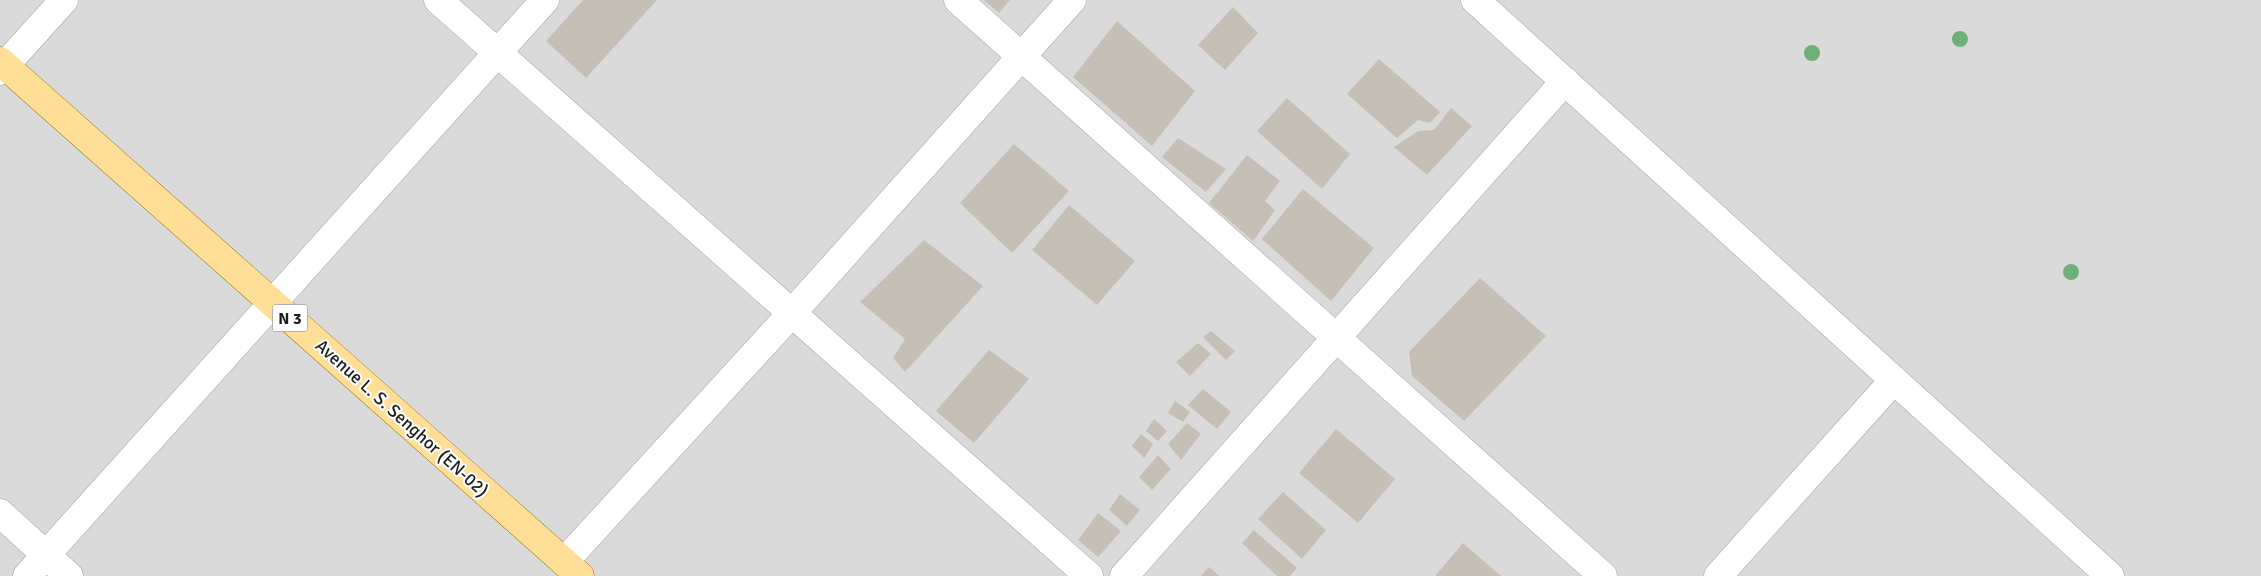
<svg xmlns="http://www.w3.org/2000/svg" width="2261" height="576" font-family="Signika,sans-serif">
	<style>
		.residential { fill: #dbdada }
		.building { fill: #c6bfb5 }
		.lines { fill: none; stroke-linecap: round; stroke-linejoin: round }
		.minor-casing { stroke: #a4a4a4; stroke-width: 29 }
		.tertiary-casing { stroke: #a4a4a4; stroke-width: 29 }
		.primary-casing { stroke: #967700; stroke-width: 29 }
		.minor { stroke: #fff; stroke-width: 28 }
		.tertiary { stroke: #fff; stroke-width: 28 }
		.primary { stroke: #ffdf97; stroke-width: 28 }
		.tree { fill: #6fb077 }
		.labels { text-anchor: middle; stroke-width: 4; stroke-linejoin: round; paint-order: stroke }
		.shield { fill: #fff; stroke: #616161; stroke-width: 1 }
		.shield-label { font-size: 16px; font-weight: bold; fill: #1d1d1d }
		.street-label { font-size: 18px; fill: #1d1d1d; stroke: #fff }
	</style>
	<rect width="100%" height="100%" fill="#efece2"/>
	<!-- residential -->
	<path class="residential" d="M0 0H2261V576H0Z"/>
	<!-- building -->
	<path class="building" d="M583 0H657L586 78 546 41Z
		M984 0H1010L999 13Z
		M1233 7 1258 33 1225 70 1198 45Z
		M1117 21 1195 91 1152 146 1073 77Z
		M1379 59 1440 112 1430 123 1418 120 1397 138 1347 94Z
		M1287 98 1350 154 1322 189 1257 131Z
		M1451 108 1472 126 1427 175 1394 147 1418 131 1434 130Z
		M1178 138 1226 169 1206 192 1162 157Z
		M1014 144 1069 191 1012 253 960 203Z
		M1247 155 1280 181 1265 201 1275 210 1253 241 1209 203Z
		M1303 189 1374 248 1331 301 1262 239Z
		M1069 205 1135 261 1097 305 1032 250Z
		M924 240 983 286 905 372 893 358 905 339 860 302Z
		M1480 278 1546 336 1464 421 1412 376 1409 352Z
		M1211 331 1235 351 1226 360 1203 337Z
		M1198 343 1211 354 1190 376 1176 362Z
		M989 350 1029 379 974 443 936 411Z
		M1203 389 1231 412 1217 429 1188 405Z
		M1175 401 1190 412 1183 422 1168 413Z
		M1154 419 1167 431 1158 441 1146 431Z
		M1187 423 1201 434 1181 460 1168 444Z
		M1336 429 1395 479 1358 523 1299 473Z
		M1141 434 1153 444 1144 458 1132 446Z
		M1158 455 1171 469 1152 490 1139 477Z
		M1283 492 1326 530 1302 559 1258 519Z
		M1120 494 1140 510 1127 526 1109 510Z
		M1098 513 1121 531 1098 557 1078 540Z
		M1254 530 1297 568 1290 576H1277L1242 543Z
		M1463 543 1501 576H1435Z
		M1209 567 1219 576H1201Z"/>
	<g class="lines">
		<!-- minor casing -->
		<g class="minor-casing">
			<path id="minor" d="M438 0 1089 576
				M1475 0 2110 576
				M0 71 64 0
				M0 513 69 576
				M564 562 792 313 1072 0
				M27 576 545 0
				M1124 576 1565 81
				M1718 576 1894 380"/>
		</g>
		<!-- tertiary casing -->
		<g class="tertiary-casing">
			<path id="tertiary" d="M958 0 1603 576"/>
		</g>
		<!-- primary casing -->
		<g class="primary-casing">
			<path id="primary" d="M0 61 580 576"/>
		</g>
		<!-- minor -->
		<use href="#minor" class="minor"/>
		<!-- tertiary -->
		<use href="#tertiary" class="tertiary"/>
		<!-- primary -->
		<use href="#primary" class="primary"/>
	</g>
	<!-- trees -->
	<g class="tree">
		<circle cx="1960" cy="39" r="8"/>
		<circle cx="1812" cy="53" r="8"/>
		<circle cx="2071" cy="272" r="8"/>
	</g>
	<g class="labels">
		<!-- shield labels -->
		<rect class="shield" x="272.5" y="304.5" width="35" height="27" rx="4"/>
		<g class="shield-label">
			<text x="290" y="324">N 3</text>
		</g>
		<!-- street labels -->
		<g class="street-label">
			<text transform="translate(402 418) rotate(42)" y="6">Avenue L. S. Senghor (EN-02)</text>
		</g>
	</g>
</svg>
